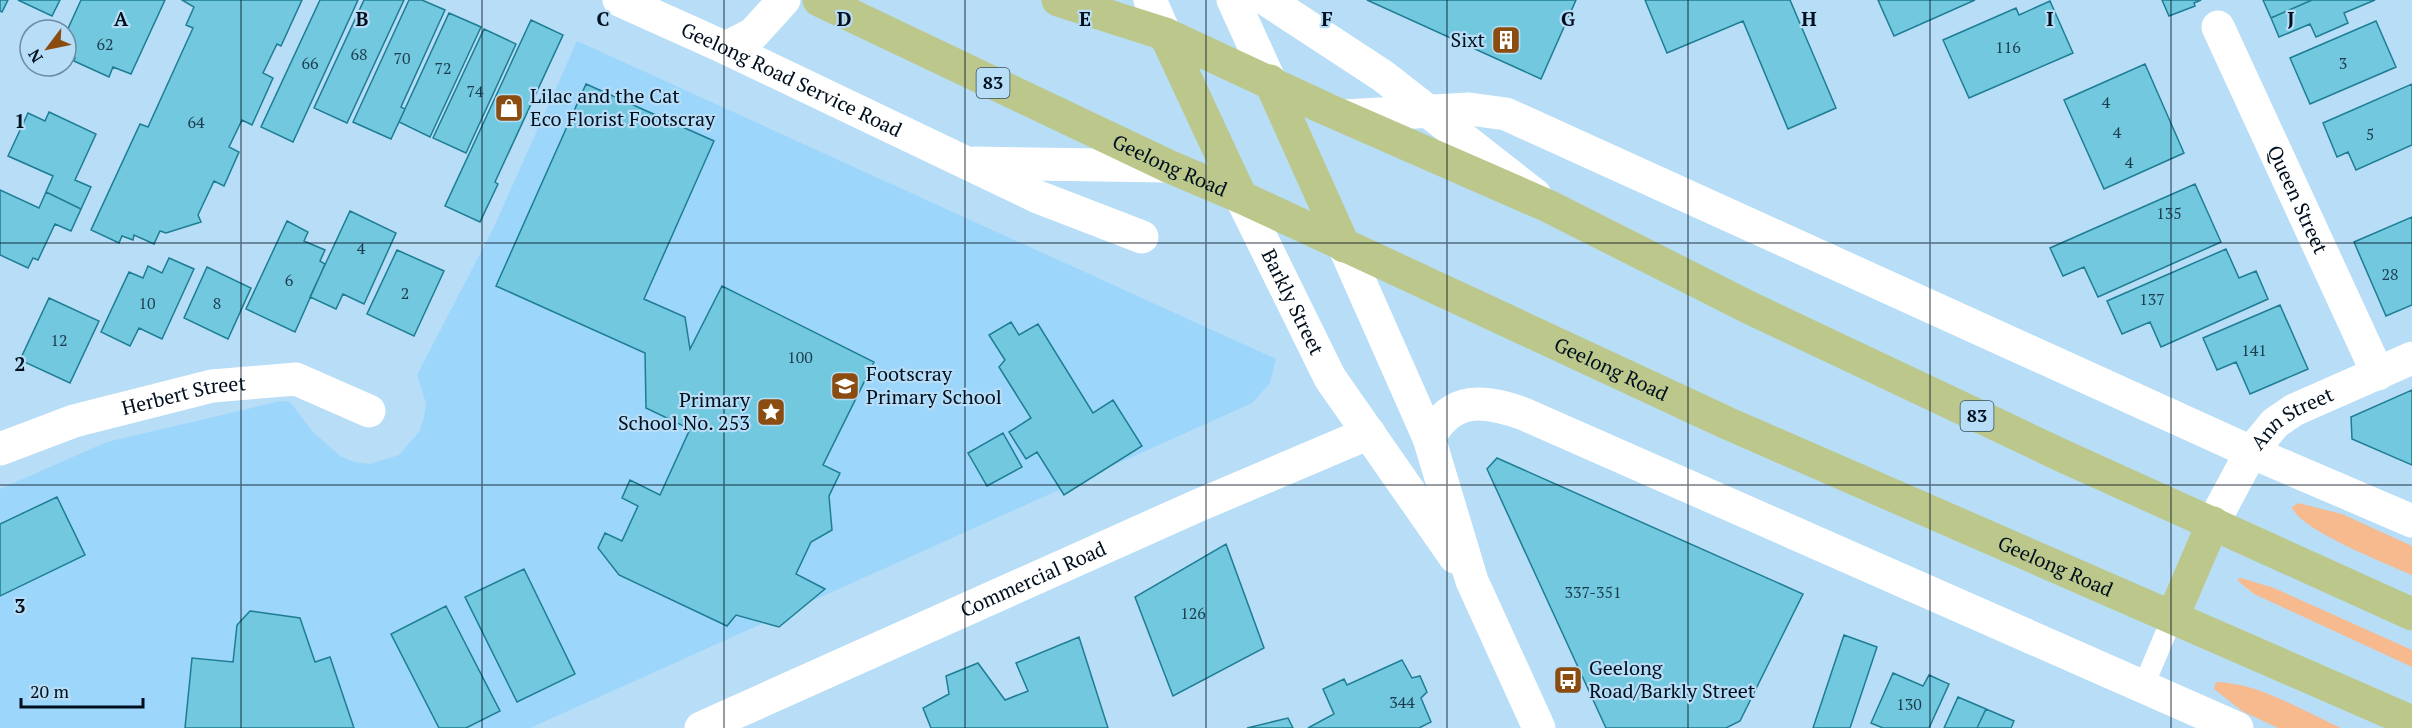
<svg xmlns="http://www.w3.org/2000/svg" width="2412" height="728" font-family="'PT Serif',serif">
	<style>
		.built { fill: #9cd6fb }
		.green { fill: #f6ba8e }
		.building { fill: #71c8df; stroke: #1e7d93; stroke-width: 1.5 }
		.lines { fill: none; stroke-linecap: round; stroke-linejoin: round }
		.service { stroke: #fff; stroke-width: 21 }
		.minor { stroke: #fff; stroke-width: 33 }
		.tertiary { stroke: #fff; stroke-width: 33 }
		.trunk { stroke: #bcc88b; stroke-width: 33 }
		.grid { fill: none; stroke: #000f1e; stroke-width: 1.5; stroke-opacity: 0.55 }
		.labels { text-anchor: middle; stroke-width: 4.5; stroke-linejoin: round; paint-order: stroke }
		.number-label { font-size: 16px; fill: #1c3d4e }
		.shield { fill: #b7ddf7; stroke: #374d5f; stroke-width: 1.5 }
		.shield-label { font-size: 18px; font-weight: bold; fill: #000f1e }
		.poi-label { font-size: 20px; fill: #000f1e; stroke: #b7ddf7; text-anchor: start }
		.street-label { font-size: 20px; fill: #000f1e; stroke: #b7ddf7 }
		.grid-label { font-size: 20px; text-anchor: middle; font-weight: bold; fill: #000f1e; stroke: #b7ddf7; stroke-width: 4.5; stroke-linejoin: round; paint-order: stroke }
	</style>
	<rect width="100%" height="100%" fill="#b7ddf7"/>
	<!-- built -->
	<path class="built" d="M577 41 1276 359 1270 383 1252 403 530 728H0V489L107 442 281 401 290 402 313 432 340 456 354 462 370 464 399 455 419 432 424 418 426 403 417 375 493 229Z"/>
	<!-- green -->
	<path class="green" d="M2298 503 2342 514 2412 546V575C2388 564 2299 530 2292 507Z
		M2241 578 2274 588 2412 650V667L2254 594 2237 580Z
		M2216 682C2259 683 2303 711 2341 728H2278L2242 711 2214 689Z"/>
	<!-- building -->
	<path class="building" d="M0 0H8L2 12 0 11Z
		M18 0H60L52 16Z
		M81 0H165L131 74 113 67 109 77 74 61 75 58 66 54V33Z
		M182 0H302L281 46 277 44 263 73 273 78 252 125 242 120 229 147 239 152 224 186 214 181 198 215 201 222 166 233 160 231 154 244 134 235 133 240 122 236 119 243 91 230 140 124 148 127 193 28 186 25 194 7Z
		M320 0H358L293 142 261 127Z
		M364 0H404L347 123 314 108Z
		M409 0H422L445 10 401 107 405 109 391 139 353 122Z
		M1367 0H1576L1541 79Z
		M1645 0H1790L1836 108 1788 129 1743 21 1667 53Z
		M1878 0H1975L1894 36Z
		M2162 0H2201L2194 3 2195 6 2169 16Z
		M2263 0H2312L2271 18Z
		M2312 0H2375L2344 13 2348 23 2316 37 2310 24 2279 37 2271 18Z
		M2050 1 2073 53 1969 98 1943 40 2016 8 2019 15Z
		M449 13 481 27 430 137 399 122Z
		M531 20 563 35 495 182 498 184 480 222 445 206Z
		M2376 21 2396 67 2310 104 2290 58Z
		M484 29 516 44 466 153 433 138Z
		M2145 64 2184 153 2104 189 2064 100Z
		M586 84 714 141 644 299 685 317 690 349 722 286 874 362 823 465 840 473 829 496 832 530 811 542 796 574 825 589 779 627 736 615 727 626 619 575 598 548 605 533 622 541 638 506 622 498 630 480 660 495 690 429 646 408 645 353 496 286Z
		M2412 84V145L2356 170 2348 152 2337 157 2323 123Z
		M49 112 96 134 75 180 91 187 81 209 46 192 53 176 8 156 28 113 45 121Z
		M2195 184 2221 242 2098 297 2084 267 2063 276 2050 248Z
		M0 190 39 208 46 192 81 209 71 231 55 224 38 260 33 258 28 268 0 255Z
		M350 211 396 233 364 304 343 294 336 309 310 297Z
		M2412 217V305L2386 316 2354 242Z
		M287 221 308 232 304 241 325 250 320 261 325 264 295 332 246 309Z
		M2226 249 2239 278 2256 271 2268 299 2161 347 2150 322 2122 334 2107 301Z
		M397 250 444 271 414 336 367 314Z
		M169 258 194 269 162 339 139 328 130 346 101 332 129 272 143 278 148 266 162 273Z
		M207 267 251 288 228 339 184 318Z
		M49 298 99 321 70 383 20 360Z
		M2280 305 2308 369 2250 394 2236 362 2217 370 2203 338Z
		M1011 322 1019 335 1038 324 1093 413 1113 400 1142 446 1064 495 1037 452 1026 459 1009 432 1031 418 999 367 1005 360 989 335Z
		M2412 390V465L2352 439 2351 417Z
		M1003 433 1022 467 987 486 968 453Z
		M1497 458 1803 594 1740 721 1726 728H1606L1487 469Z
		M57 497 85 555 0 596V524Z
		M1226 544 1264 648 1173 696 1135 597Z
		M524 569 575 674 517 702 465 597Z
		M446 606 500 711 466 728H439L391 634Z
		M250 611 300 618 315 662 330 657 354 728H185L192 658 233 662 237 625Z
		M1844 635 1877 647 1850 728H1813Z
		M1079 637 1108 728H931L923 708 949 694 946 676 978 663 1005 700 1028 691 1016 663Z
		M1402 660 1412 678 1420 676 1427 692 1421 698 1431 722 1419 728H1308L1334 714 1323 689 1344 679 1347 685Z
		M1893 673 1923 686 1929 675 1949 684 1929 728H1883L1871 723Z
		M1958 697 1986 709 1977 728H1944Z
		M1986 709 2014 721 2011 728H1977Z
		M1288 718 1293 728H1247Z"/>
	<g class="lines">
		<!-- service -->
		<path class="service" d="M2143 687 2173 616"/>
		<!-- minor -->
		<g class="minor">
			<path id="s1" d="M619 0 726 48 1038 197 1142 237"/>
			<path id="s2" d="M2218 27 2378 374"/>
			<path d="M726 48 753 34 784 0"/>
			<path d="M1344 116 1469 109 1506 114 2251 452 2412 521"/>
			<path d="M975 163 1168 166"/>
			<path d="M1429 438C1452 395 1484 400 1524 414L2237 728"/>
			<path id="s3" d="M0 449 74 421 212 386 296 379 369 411"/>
			<path id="s4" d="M2213 523 2251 452 2275 423 2294 410 2412 358"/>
			<path id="s5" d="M701 728 1197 506 1369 433"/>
		</g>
		<!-- tertiary -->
		<g class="tertiary">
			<path d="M1150 0 1165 34"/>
			<path d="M1233 0 1270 81"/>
			<path d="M1267 0 1383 76 1535 195"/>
			<path id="s6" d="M1241 197 1330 378 1455 557"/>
			<path d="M1344 246 1429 438 1472 581 1539 728"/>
		</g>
		<!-- trunk -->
		<g class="trunk">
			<path id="s7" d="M819 0 1168 166 1241 197 1727 423 2412 722"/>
			<path d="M1058 0 1165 34 1324 108 1548 206 1750 308 2065 457 2412 614"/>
			<path d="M1165 34 1241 197"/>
			<path d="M1270 81 1344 246"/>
			<path d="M2173 616 2213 523"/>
		</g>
	</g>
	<!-- grid -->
	<path class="grid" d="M241 0V728M482 0V728M724 0V728M965 0V728M1206 0V728M1447 0V728M1688 0V728M1930 0V728M2171 0V728M0 243H2412M0 485H2412"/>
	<!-- icons -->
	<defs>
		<g id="building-square" transform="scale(1.5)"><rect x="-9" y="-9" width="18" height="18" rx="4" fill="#8a4c11" stroke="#b7ddf7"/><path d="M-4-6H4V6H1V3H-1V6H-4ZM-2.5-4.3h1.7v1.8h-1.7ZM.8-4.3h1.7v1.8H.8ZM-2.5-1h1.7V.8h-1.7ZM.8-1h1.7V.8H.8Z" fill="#fff"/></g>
		<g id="shop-square" transform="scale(1.5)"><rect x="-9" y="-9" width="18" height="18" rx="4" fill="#8a4c11" stroke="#b7ddf7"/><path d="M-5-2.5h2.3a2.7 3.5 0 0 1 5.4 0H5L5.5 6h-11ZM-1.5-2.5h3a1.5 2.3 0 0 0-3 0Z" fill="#fff"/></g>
		<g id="school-square" transform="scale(1.5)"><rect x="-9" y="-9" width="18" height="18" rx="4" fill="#8a4c11" stroke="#b7ddf7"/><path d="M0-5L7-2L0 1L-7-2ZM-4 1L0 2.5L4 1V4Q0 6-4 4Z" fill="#fff"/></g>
		<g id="sight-square" transform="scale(1.5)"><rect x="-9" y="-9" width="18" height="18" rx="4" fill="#8a4c11" stroke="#b7ddf7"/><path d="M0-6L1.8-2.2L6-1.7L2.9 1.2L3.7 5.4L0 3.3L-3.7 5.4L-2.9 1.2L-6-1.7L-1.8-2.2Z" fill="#fff"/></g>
		<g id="bus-square" transform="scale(1.5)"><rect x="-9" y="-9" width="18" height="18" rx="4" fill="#8a4c11" stroke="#b7ddf7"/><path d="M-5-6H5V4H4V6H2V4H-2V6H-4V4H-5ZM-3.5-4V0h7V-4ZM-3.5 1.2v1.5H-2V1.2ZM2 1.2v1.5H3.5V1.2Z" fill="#fff"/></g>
	</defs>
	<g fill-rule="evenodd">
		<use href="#building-square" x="1506" y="40"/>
		<use href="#shop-square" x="509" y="108"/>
		<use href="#school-square" x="845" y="386"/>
		<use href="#sight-square" x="771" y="412"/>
		<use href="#bus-square" x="1568" y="680"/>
	</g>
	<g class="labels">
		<!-- number labels -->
		<g class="number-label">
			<text x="105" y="50">62</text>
			<text x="2008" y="53">116</text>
			<text x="359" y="60">68</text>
			<text x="402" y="64">70</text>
			<text x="310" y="69">66</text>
			<text x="2343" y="69">3</text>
			<text x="443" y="74">72</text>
			<text x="475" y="97">74</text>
			<text x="2106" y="108">4</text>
			<text x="196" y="128">64</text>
			<text x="2117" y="138">4</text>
			<text x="2370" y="140">5</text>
			<text x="2129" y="168">4</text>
			<text x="2169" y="219">135</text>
			<text x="361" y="254">4</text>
			<text x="2390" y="280">28</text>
			<text x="289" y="286">6</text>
			<text x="405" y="299">2</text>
			<text x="2152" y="305">137</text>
			<text x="147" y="309">10</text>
			<text x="217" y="309">8</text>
			<text x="59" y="346">12</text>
			<text x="2254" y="356">141</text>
			<text x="800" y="363">100</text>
			<text x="1593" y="598">337-351</text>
			<text x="1193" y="619">126</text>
			<text x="1402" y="708">344</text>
			<text x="1909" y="710">130</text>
		</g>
		<!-- shield labels -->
		<g class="shield">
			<rect x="976.5" y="68" width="33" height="30" rx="4.5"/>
			<rect x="1960.5" y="401" width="33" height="30" rx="4.5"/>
		</g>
		<g class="shield-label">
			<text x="993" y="89">83</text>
			<text x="1977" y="422">83</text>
		</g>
		<!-- poi labels -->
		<g class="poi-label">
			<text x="1485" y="47" text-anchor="end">Sixt</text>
			<text x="530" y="103">Lilac and the Cat<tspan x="530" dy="23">Eco Florist Footscray</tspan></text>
			<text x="866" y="381">Footscray<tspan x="866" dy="23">Primary School</tspan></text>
			<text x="750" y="407" text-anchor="end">Primary<tspan x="750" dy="23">School No. 253</tspan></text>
			<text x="1589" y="675">Geelong<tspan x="1589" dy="23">Road/Barkly Street</tspan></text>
		</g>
		<!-- street labels -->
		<g class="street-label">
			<text dy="7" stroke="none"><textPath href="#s1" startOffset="190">Geelong Road Service Road</textPath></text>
			<text dy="7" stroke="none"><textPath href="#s7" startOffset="388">Geelong Road</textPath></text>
			<text dy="7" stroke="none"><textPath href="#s2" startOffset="190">Queen Street</textPath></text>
			<text dy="7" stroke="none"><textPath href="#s6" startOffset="117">Barkly Street</textPath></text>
			<text dy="7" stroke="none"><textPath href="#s7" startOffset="874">Geelong Road</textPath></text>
			<text dy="7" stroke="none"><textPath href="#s3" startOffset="192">Herbert Street</textPath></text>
			<text dy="7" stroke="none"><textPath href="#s4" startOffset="135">Ann Street</textPath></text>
			<text dy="7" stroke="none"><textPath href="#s7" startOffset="1360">Geelong Road</textPath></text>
			<text dy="7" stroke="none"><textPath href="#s5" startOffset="364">Commercial Road</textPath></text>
		</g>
	</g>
	<g class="grid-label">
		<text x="121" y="26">A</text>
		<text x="362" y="26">B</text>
		<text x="603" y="26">C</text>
		<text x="844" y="26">D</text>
		<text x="1085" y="26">E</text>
		<text x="1327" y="26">F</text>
		<text x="1568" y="26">G</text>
		<text x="1809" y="26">H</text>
		<text x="2050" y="26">I</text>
		<text x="2291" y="26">J</text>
		<text x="20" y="128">1</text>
		<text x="20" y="371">2</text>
		<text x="20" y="613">3</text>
	</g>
	<!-- north arrow -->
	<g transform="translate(48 48) rotate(238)"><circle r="28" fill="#b7ddf7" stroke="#6e8ba0" stroke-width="1.5"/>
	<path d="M0-4.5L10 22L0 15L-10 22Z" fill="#8a4c11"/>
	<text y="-9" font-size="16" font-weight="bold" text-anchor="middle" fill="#000f1e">N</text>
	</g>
	<!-- scale -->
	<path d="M21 698v9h122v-9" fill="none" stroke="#000f1e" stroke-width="3"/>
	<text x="30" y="698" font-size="18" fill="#000f1e" stroke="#b7ddf7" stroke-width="4.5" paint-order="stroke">20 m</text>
</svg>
